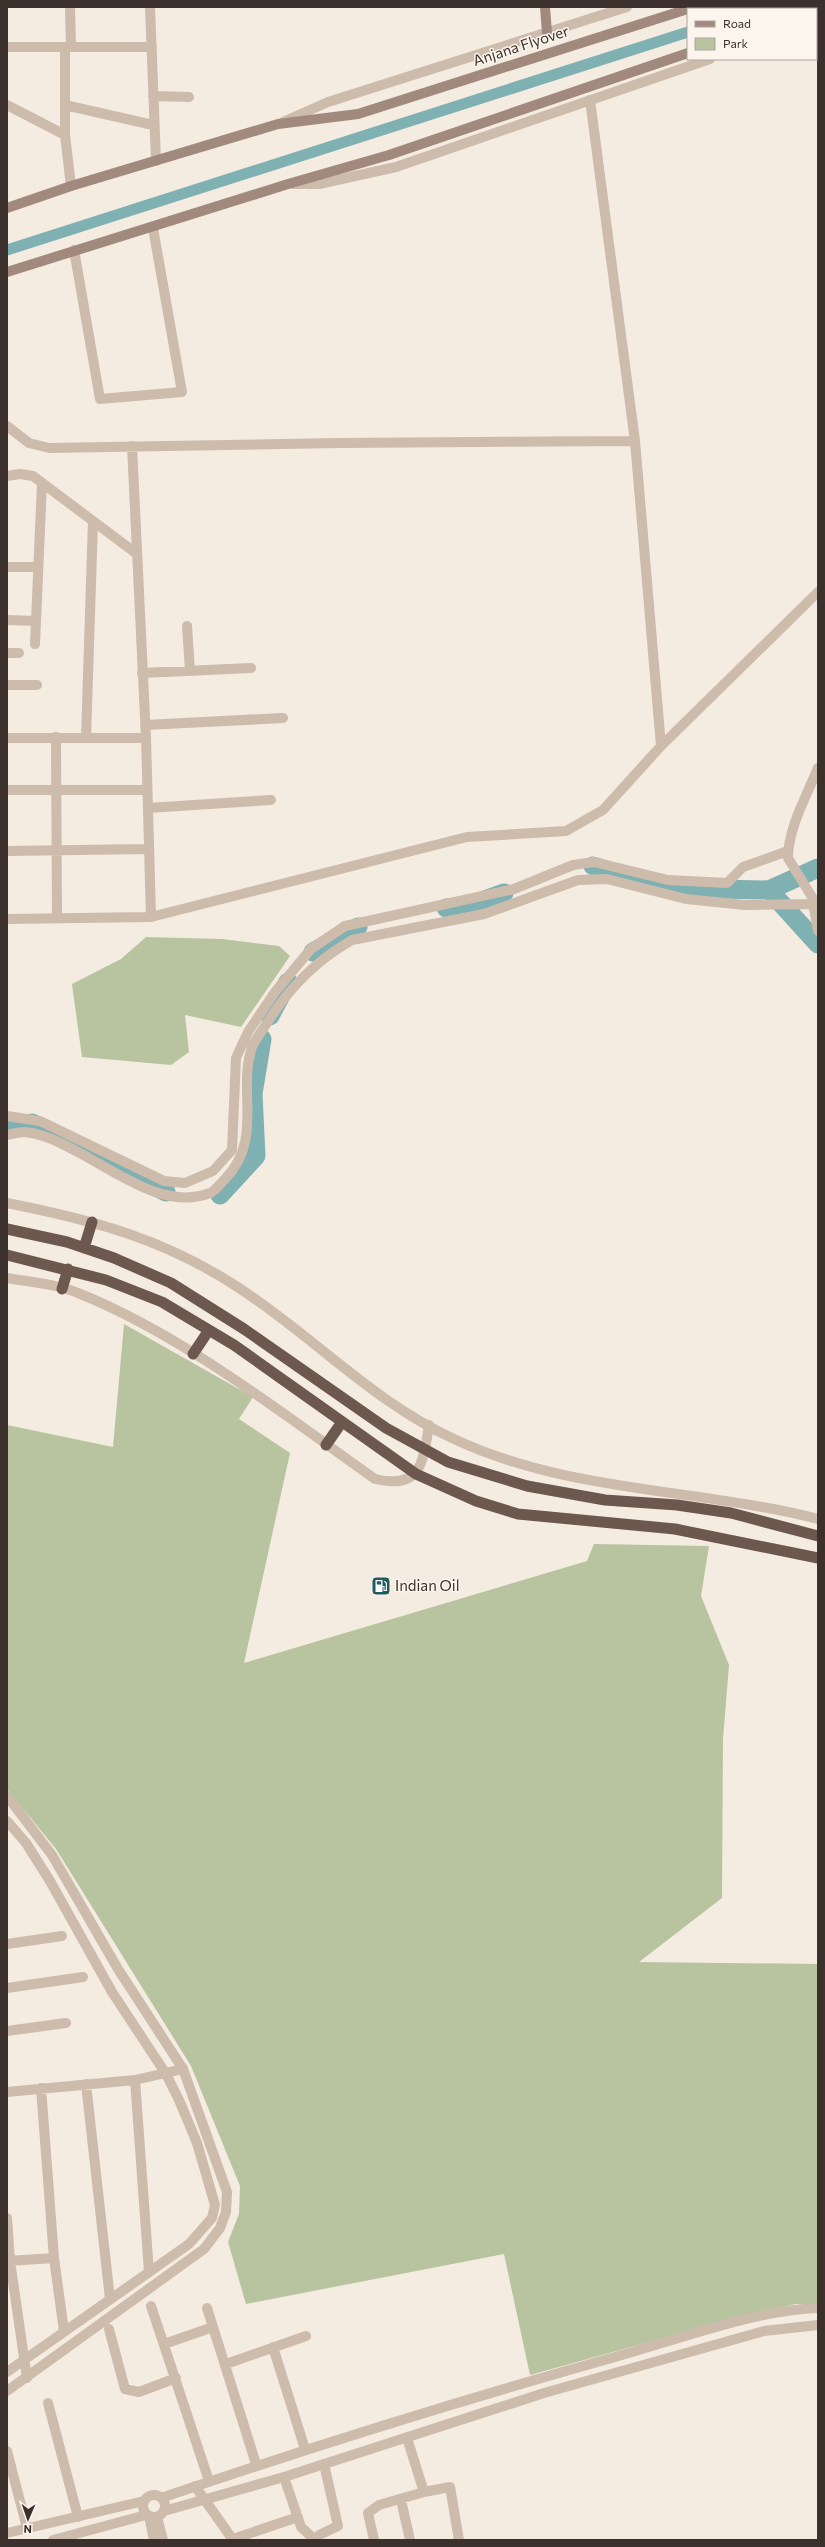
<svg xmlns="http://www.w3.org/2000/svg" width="825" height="2547" font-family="Commissioner,sans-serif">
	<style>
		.green { fill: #b8c4a0 }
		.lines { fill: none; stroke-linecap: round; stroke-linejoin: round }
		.canal { stroke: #7fb0b2; stroke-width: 11 }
		.river { stroke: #7fb0b2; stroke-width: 19 }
		.minor { stroke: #cdbbac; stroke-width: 10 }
		.tertiary { stroke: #cdbbac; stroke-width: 10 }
		.secondary { stroke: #a18a7d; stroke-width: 10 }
		.trunk { stroke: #6c584f; stroke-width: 11 }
		.labels { text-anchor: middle; stroke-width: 3; stroke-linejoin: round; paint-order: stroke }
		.street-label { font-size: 15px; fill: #3b302b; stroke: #fbf5ee }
		.poi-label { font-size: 15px; fill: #3b302b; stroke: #fbf5ee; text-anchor: start }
	</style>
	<rect width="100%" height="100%" fill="#f4ebe1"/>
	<!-- green -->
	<path class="green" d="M146 937 222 939 279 946 290 956 241 1027 185 1015 189 1052 171 1065 82 1057 72 984 121 959Z
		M124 1324 253 1397 239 1419 290 1453 244 1663 587 1561 594 1544 709 1546 701 1596 729 1665 723 1739 722 1898 639 1962 818 1964V2304H796L757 2312 530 2375 504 2254 246 2304 228 2242 239 2214 240 2186 191 2066 56 1849 7 1789V1425L113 1447Z"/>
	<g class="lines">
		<!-- canal -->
		<path class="canal" d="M755 9 761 7
			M7 250 688 32"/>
		<!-- river -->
		<path class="river" d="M593 866 667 888 769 890 818 868
			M769 890 818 944
			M446 908 466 907 504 893
			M313 952 358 927
			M270 1016 288 982
			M7 1128 32 1123 166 1192
			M220 1195 256 1156 253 1094 262 1039"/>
		<!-- minor -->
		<path class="minor" d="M70 7 71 47
			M150 7 156 161
			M7 47H152
			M65 47V135L71 186
			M816 49H818
			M153 96 189 97
			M590 100 635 441 661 746
			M7 105 65 135
			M65 105 153 125
			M74 250 100 399 182 392 153 228
			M7 426 29 443 49 448 340 443 635 441
			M132 446 146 738 151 917
			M7 476 20 474 33 476 137 554
			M7 567H38
			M7 620 36 621
			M187 626 190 671
			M35 644 42 483
			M7 653H19
			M142 673 251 668
			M7 685H37
			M145 725 283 718
			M56 737 57 918
			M7 738H146
			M86 738 93 521
			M818 768C807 795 788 828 788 858L812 897 818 931
			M7 790H147
			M148 808 271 800
			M7 851 149 849
			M7 919 151 917 467 837 566 831 603 810 661 746 818 592
			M7 1116 40 1121 164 1181 185 1183 213 1171 232 1150 236 1058 248 1032 275 992 311 949 345 926 514 889 573 865 594 862 668 880 727 883 743 867 788 851
			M7 1135C12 1134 19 1132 25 1132 83 1138 149 1217 210 1193 215 1191 221 1183 225 1179 264 1139 237 1091 252 1047 255 1040 261 1032 265 1026 287 990 315 961 352 940L484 914 578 880 607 879 686 899 745 905 813 904
			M7 1944 62 1936
			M7 1988 83 1977
			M7 2031 66 2023
			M135 2080 149 2272
			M86 2084 110 2299
			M41 2088 54 2258 64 2331
			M7 2092 135 2080 183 2069
			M7 2218 10 2261 27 2378
			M7 2261 54 2258
			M151 2306 209 2481
			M207 2308 256 2464
			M109 2329 125 2389 139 2392 176 2378
			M164 2344 213 2327
			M273 2347 305 2449
			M226 2364 306 2336
			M48 2403 78 2517
			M7 2451 27 2528
			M284 2477 301 2527 315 2540
			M424 2492 450 2487 459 2540
			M401 2500 410 2540
			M319 2535 338 2526 324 2464
			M233 2539 298 2517
			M374 2540 368 2513 379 2505 424 2492 407 2438"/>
		<!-- tertiary -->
		<path class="tertiary" d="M816 23H818
			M283 122 328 102 627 7
			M292 184H319L396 167 710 59
			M7 1203C93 1220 165 1239 239 1288 313 1336 373 1402 454 1439 569 1493 697 1488 818 1519
			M7 1278C30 1282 57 1284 78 1293 183 1335 283 1414 375 1479 421 1490 423 1463 429 1425
			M7 1796 52 1855 118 1969 183 2069 227 2192 226 2212 220 2228 204 2249 7 2391
			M7 1821 26 1843 50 1881 112 1992 166 2074 179 2100 197 2143 215 2205 212 2218 189 2244 7 2372
			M195 2486 233 2540
			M143 2506a11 11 0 1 1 22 0a11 11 0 1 1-22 0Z
			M161 2498C311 2447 462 2400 615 2357 676 2340 755 2310 818 2308
			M164 2511 284 2477 544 2393 764 2331 818 2325
			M149 2516 154 2540
			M157 2517 163 2540
			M7 2533 144 2501
			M53 2540 146 2515"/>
		<!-- secondary -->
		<path class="secondary" d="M545 7 547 33
			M816 10 818 9
			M7 208 71 186 278 124 358 114 694 7
			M7 272 288 184 389 155 688 53"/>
		<!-- trunk -->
		<path class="trunk" d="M7 1229 67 1242 114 1258 171 1283 244 1329 386 1428 448 1462 527 1486 605 1500 677 1505 731 1513 818 1536
			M84 1248 92 1222
			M7 1255 106 1280 162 1302 234 1345 416 1474 476 1501 518 1514 675 1529 818 1558
			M62 1289 68 1269
			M193 1354 209 1330
			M326 1445 342 1422"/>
	</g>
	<!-- icons -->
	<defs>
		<g id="fuel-square" transform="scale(1)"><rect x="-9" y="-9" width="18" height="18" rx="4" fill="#1f5a5e" stroke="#fbf5ee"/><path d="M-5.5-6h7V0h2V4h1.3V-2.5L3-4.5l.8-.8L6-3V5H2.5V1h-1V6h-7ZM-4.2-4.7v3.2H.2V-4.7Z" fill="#fff"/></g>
	</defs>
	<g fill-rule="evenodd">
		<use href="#fuel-square" x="381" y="1586"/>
	</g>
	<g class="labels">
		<!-- street labels -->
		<g class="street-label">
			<text transform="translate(521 46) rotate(-18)" y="5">Anjana Flyover</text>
		</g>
		<!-- poi labels -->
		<g class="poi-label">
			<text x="395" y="1591">Indian Oil</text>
		</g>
	</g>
	<!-- border -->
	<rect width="825" height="2547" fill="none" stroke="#3b302b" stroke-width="16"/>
	<!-- legend -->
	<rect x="687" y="8" width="130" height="52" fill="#fbf5ee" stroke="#aea6a0"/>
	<rect x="695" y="21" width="20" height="6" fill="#a18a7d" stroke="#aea6a0"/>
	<text x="723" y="28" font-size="12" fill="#3b302b">Road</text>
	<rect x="695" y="38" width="20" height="12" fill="#b8c4a0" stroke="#aea6a0"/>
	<text x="723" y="48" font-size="12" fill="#3b302b">Park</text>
	<!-- north arrow -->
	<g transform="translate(28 2519) rotate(182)" stroke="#fbf5ee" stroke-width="3" paint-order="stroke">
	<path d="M0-3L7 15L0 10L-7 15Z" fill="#3b302b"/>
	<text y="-6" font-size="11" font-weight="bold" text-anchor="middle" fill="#3b302b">N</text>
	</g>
</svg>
